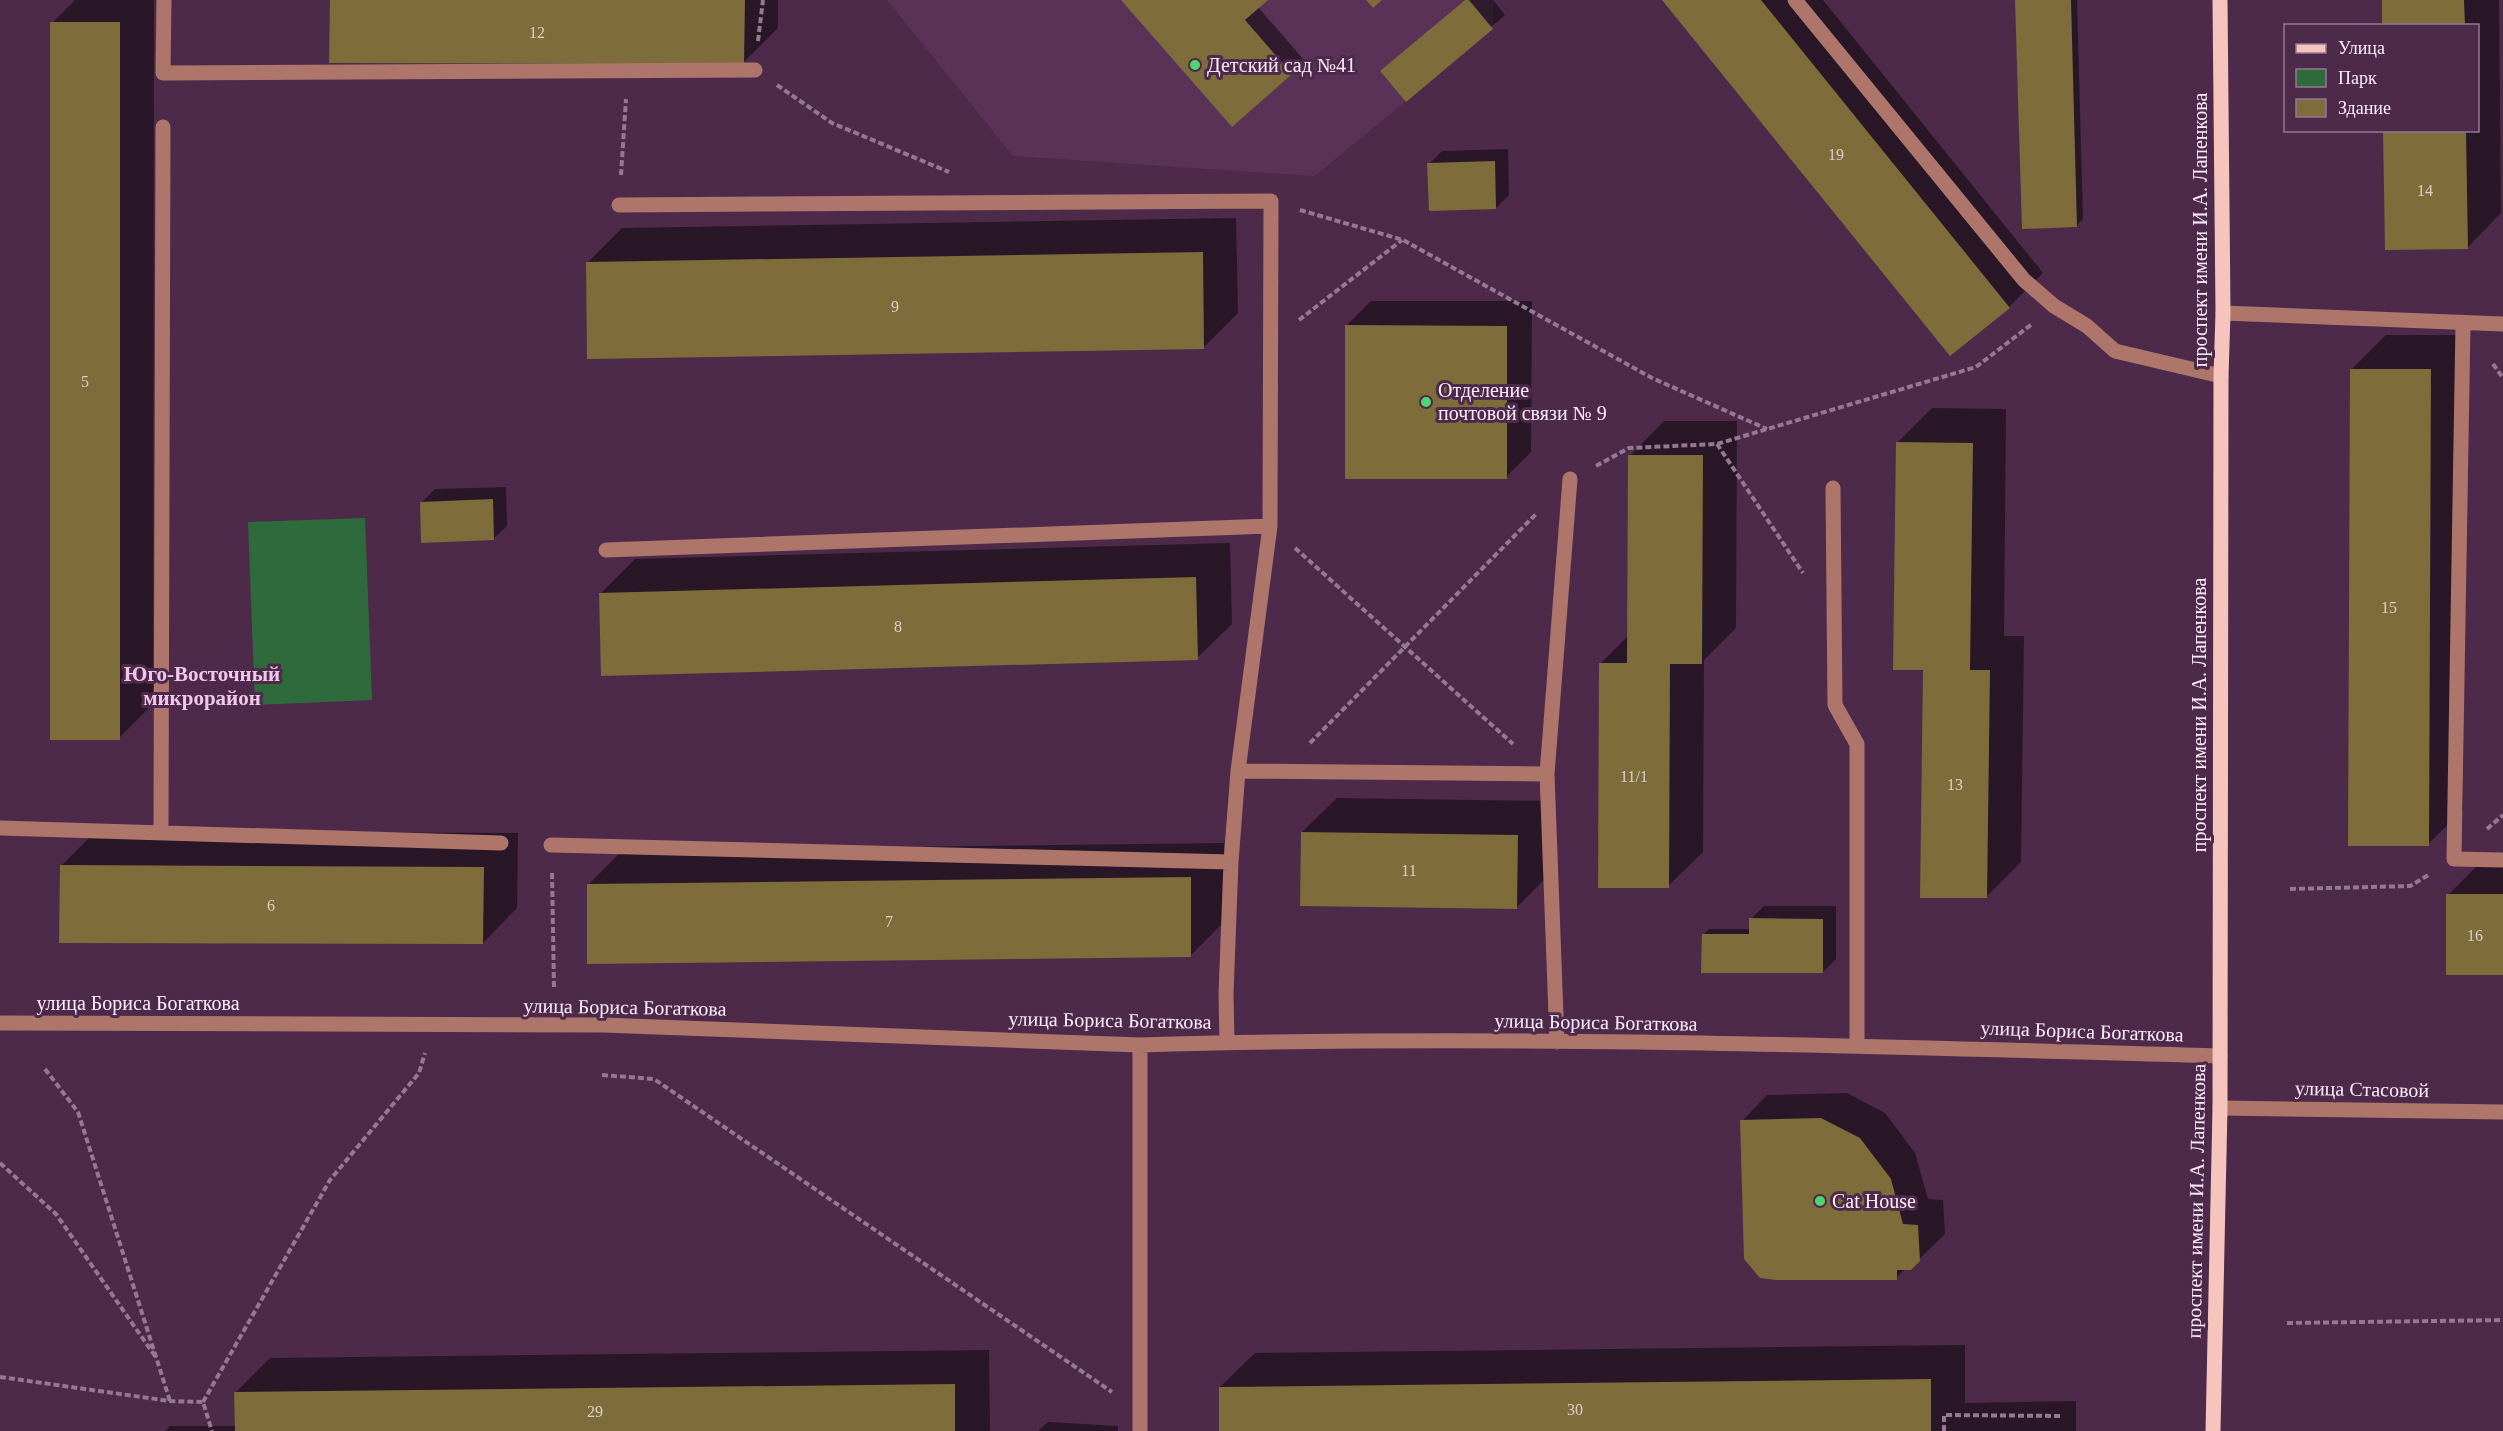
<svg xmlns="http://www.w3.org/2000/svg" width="2503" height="1431" font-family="'Times New Roman',serif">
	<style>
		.built { fill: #5a3257 }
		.green { fill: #2f6a3d }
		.shadow { fill: #0007 }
		.building { fill: #7e6c3b }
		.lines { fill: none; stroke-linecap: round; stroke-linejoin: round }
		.path { stroke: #957892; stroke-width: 4; stroke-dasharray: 6 3; stroke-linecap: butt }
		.minor { stroke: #ae756b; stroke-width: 15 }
		.major { stroke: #f5c5bd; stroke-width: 15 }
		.poi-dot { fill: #4ed675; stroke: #4d2a4a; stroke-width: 2 }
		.labels { text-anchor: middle; stroke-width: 6; stroke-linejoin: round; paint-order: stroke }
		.number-label { font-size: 16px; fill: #dfcdcc }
		.poi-label { font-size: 20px; fill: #ffedfd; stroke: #4d2a4a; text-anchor: start }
		.street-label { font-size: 20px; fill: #ffedfd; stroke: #4d2a4a }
		.neighbourhood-label { font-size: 21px; font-weight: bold; fill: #f1c6ed; stroke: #4d2a4a }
	</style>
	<rect width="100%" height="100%" fill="#4d2a4a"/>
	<!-- built -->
	<path class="built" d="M887 0H1493V29L1315 176 1013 156Z"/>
	<!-- green -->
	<path class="green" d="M365 518 372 700 255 705 248 522Z"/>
	<!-- shadow -->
	<path class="shadow" d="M75 0H154L153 704 119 738 52 23Z
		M331 0H778V28L744 62Z
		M1123 0H1266L1258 7 1304 60 1291 73Z
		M1465 0H1493L1505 15 1406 100 1382 71Z
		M1664 0H1823L2043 273 2009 307Z
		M2016 0H2077L2083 219 2076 226Z
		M2383 0H2499L2501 213 2467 248 2385 130H2478V26H2383Z
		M1508 149 1509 195 1496 208 1429 164 1442 151Z
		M1236 218 1238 313 1203 348 588 262 622 228Z
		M1371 301H1532L1531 452 1506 477 1346 326Z
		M2386 335H2464L2463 810 2428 844 2351 370Z
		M1932 408 2006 409 2004 636H2024L2021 862 1986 897 1924 669 1897 443Z
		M1664 421H1737L1736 628 1704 660 1703 852 1668 886 1600 664 1629 635 1630 456Z
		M506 487 507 526 493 539 422 502 435 489Z
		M1230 543 1232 624 1197 658 600 594 635 559Z
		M1337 798 1552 801 1551 873 1517 907 1302 832Z
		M96 831 518 833 517 908 483 943 61 866Z
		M1224 843 1225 921 1191 955 588 885 623 850Z
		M2482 861H2503V973L2448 895Z
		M1764 906H1836V959L1823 972 1703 935 1709 929H1751V919Z
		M1847 1093 1885 1113 1915 1153 1928 1199 1943 1200 1945 1234 1910 1268H1906L1896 1278 1742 1121 1767 1095Z
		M1965 1345V1403L2076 1401V1431H1221L1220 1387 1255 1353Z
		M989 1350 990 1431H165L170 1426H236V1392L270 1358Z
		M1048 1422 1118 1426V1431H1038Z"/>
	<!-- building -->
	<path class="building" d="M330 0H745L744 64 329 63Z
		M1121 0H1268L1245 20 1292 74 1232 127Z
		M1366 0H1382L1373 8Z
		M1465 0H1469L1493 29 1406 102 1380 71Z
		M1662 0H1761L2010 308 1950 356Z
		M2015 0H2071L2077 227 2022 229Z
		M2382 0H2464L2465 26H2382Z
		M50 22H120V740H50Z
		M2383 130H2466L2468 249 2385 250Z
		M1495 161 1496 209 1429 211 1427 163Z
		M1203 252 1204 349 587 359 586 262Z
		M1345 325 1507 326V479H1345Z
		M2350 369H2431L2429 846H2348Z
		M1896 442 1973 443 1970 670H1990L1987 898H1920L1923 670H1893Z
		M1628 455H1703L1702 664H1670L1669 888H1598L1599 663H1627Z
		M493 499 494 540 421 543 420 502Z
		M1196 577 1198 660 601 676 599 593Z
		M1301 832 1518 835 1517 909 1300 906Z
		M60 865 484 867 483 944 59 943Z
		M1191 877V957L587 964V884Z
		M2446 894H2503V975H2446Z
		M1749 918 1823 919V973H1701L1702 934H1749Z
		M1821 1118 1860 1138 1891 1179 1903 1224 1918 1225 1920 1261 1911 1270H1897V1280H1776L1760 1278 1744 1259 1740 1120Z
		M1931 1379V1431H1219V1387Z
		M955 1384V1431H235L234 1392Z"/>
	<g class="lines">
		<!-- path -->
		<path class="path" d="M758 41 763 0
			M777 85 832 123 949 172
			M621 175 626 99
			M1300 210 1403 240 1652 378 1767 429
			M1299 320 1402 240
			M2493 364 2503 378
			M1717 444 1803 573
			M1596 466 1629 448 1717 444 1976 367 2032 324
			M1295 548 1513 744
			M1310 743 1537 513
			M2487 829 2503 815
			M552 873 554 988
			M2290 889 2410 886 2430 874
			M45 1069 78 1112 170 1401
			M602 1075 654 1079 1112 1392
			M0 1163 56 1214 155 1356
			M2287 1323 2503 1320
			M0 1377 170 1401 203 1402 212 1431
			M203 1402 330 1180 419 1073 425 1053
			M1944 1431V1415L2062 1416"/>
		<!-- minor -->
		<path class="minor" d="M164 0 163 73 755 70
			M1795 0 2024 280 2054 306 2087 326 2115 351 2221 376
			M619 205 1271 201 1270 526 1238 771 1231 862 1226 994 1227 1042
			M2223 313 2503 324
			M2463 323 2454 859 2503 860
			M1833 488 1835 705 1857 744V1046
			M606 550 1270 526
			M1238 771 1547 774
			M0 828 501 843
			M161 832 163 127
			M551 845 1231 862
			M0 1023 603 1025 1140 1045C1500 1034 1860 1046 2220 1056
			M1557 1042 1547 774 1570 479
			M2220 1108 2503 1112
			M1140 1431V1045"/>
		<!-- major -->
		<path class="major" d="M2213 1431 2220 1108 2221 376 2223 313 2220 0"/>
	</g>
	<!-- markers -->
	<g class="poi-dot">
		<circle cx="1195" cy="65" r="6"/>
		<circle cx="1426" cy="402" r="6"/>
		<circle cx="1820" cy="1201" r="6"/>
	</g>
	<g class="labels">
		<!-- number labels -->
		<g class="number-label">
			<text x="537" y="38">12</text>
			<text x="1836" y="160">19</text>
			<text x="2425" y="196">14</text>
			<text x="895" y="312">9</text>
			<text x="85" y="387">5</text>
			<text x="2389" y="613">15</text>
			<text x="898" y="632">8</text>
			<text x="1634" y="782">11/1</text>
			<text x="1955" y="790">13</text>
			<text x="1409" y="876">11</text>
			<text x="271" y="911">6</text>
			<text x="889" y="927">7</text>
			<text x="2475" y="941">16</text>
			<text x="1575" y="1415">30</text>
			<text x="595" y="1417">29</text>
		</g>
		<!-- poi labels -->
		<g class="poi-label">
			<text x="1207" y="72">Детский сад №41</text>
			<text x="1438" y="397">Отделение<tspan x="1438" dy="23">почтовой связи № 9</tspan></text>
			<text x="1832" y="1208">Cat House</text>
		</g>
		<!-- street labels -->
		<g class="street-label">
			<text transform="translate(2200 230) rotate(-90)" y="7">проспект имени И.А. Лапенкова</text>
			<text transform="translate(2199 715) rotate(-90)" y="7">проспект имени И.А. Лапенкова</text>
			<text x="138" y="1010">улица Бориса Богаткова</text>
			<text transform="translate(625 1007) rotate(1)" y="7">улица Бориса Богаткова</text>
			<text transform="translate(1110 1020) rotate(1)" y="7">улица Бориса Богаткова</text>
			<text transform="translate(1596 1022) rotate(1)" y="7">улица Бориса Богаткова</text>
			<text transform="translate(2082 1031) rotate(2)" y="7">улица Бориса Богаткова</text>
			<text transform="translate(2362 1089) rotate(1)" y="7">улица Стасовой</text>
			<text transform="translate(2196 1201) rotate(-89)" y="7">проспект имени И.А. Лапенкова</text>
		</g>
		<!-- neighbourhood labels -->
		<g class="neighbourhood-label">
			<text x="202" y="681">Юго-Восточный<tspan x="202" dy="24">микрорайон</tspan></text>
		</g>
	</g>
	<!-- legend -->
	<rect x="2284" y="24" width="195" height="108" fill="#4d2a4a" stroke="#947892" stroke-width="1.5"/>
	<rect x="2296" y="44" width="30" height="9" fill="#f5c5bd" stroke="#947892" stroke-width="1.5"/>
	<text x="2338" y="54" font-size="18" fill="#ffedfd">Улица</text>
	<rect x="2296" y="69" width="30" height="18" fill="#2f6a3d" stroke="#947892" stroke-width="1.5"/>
	<text x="2338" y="84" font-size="18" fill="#ffedfd">Парк</text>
	<rect x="2296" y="99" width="30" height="18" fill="#7e6c3b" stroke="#947892" stroke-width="1.5"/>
	<text x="2338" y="114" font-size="18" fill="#ffedfd">Здание</text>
</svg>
